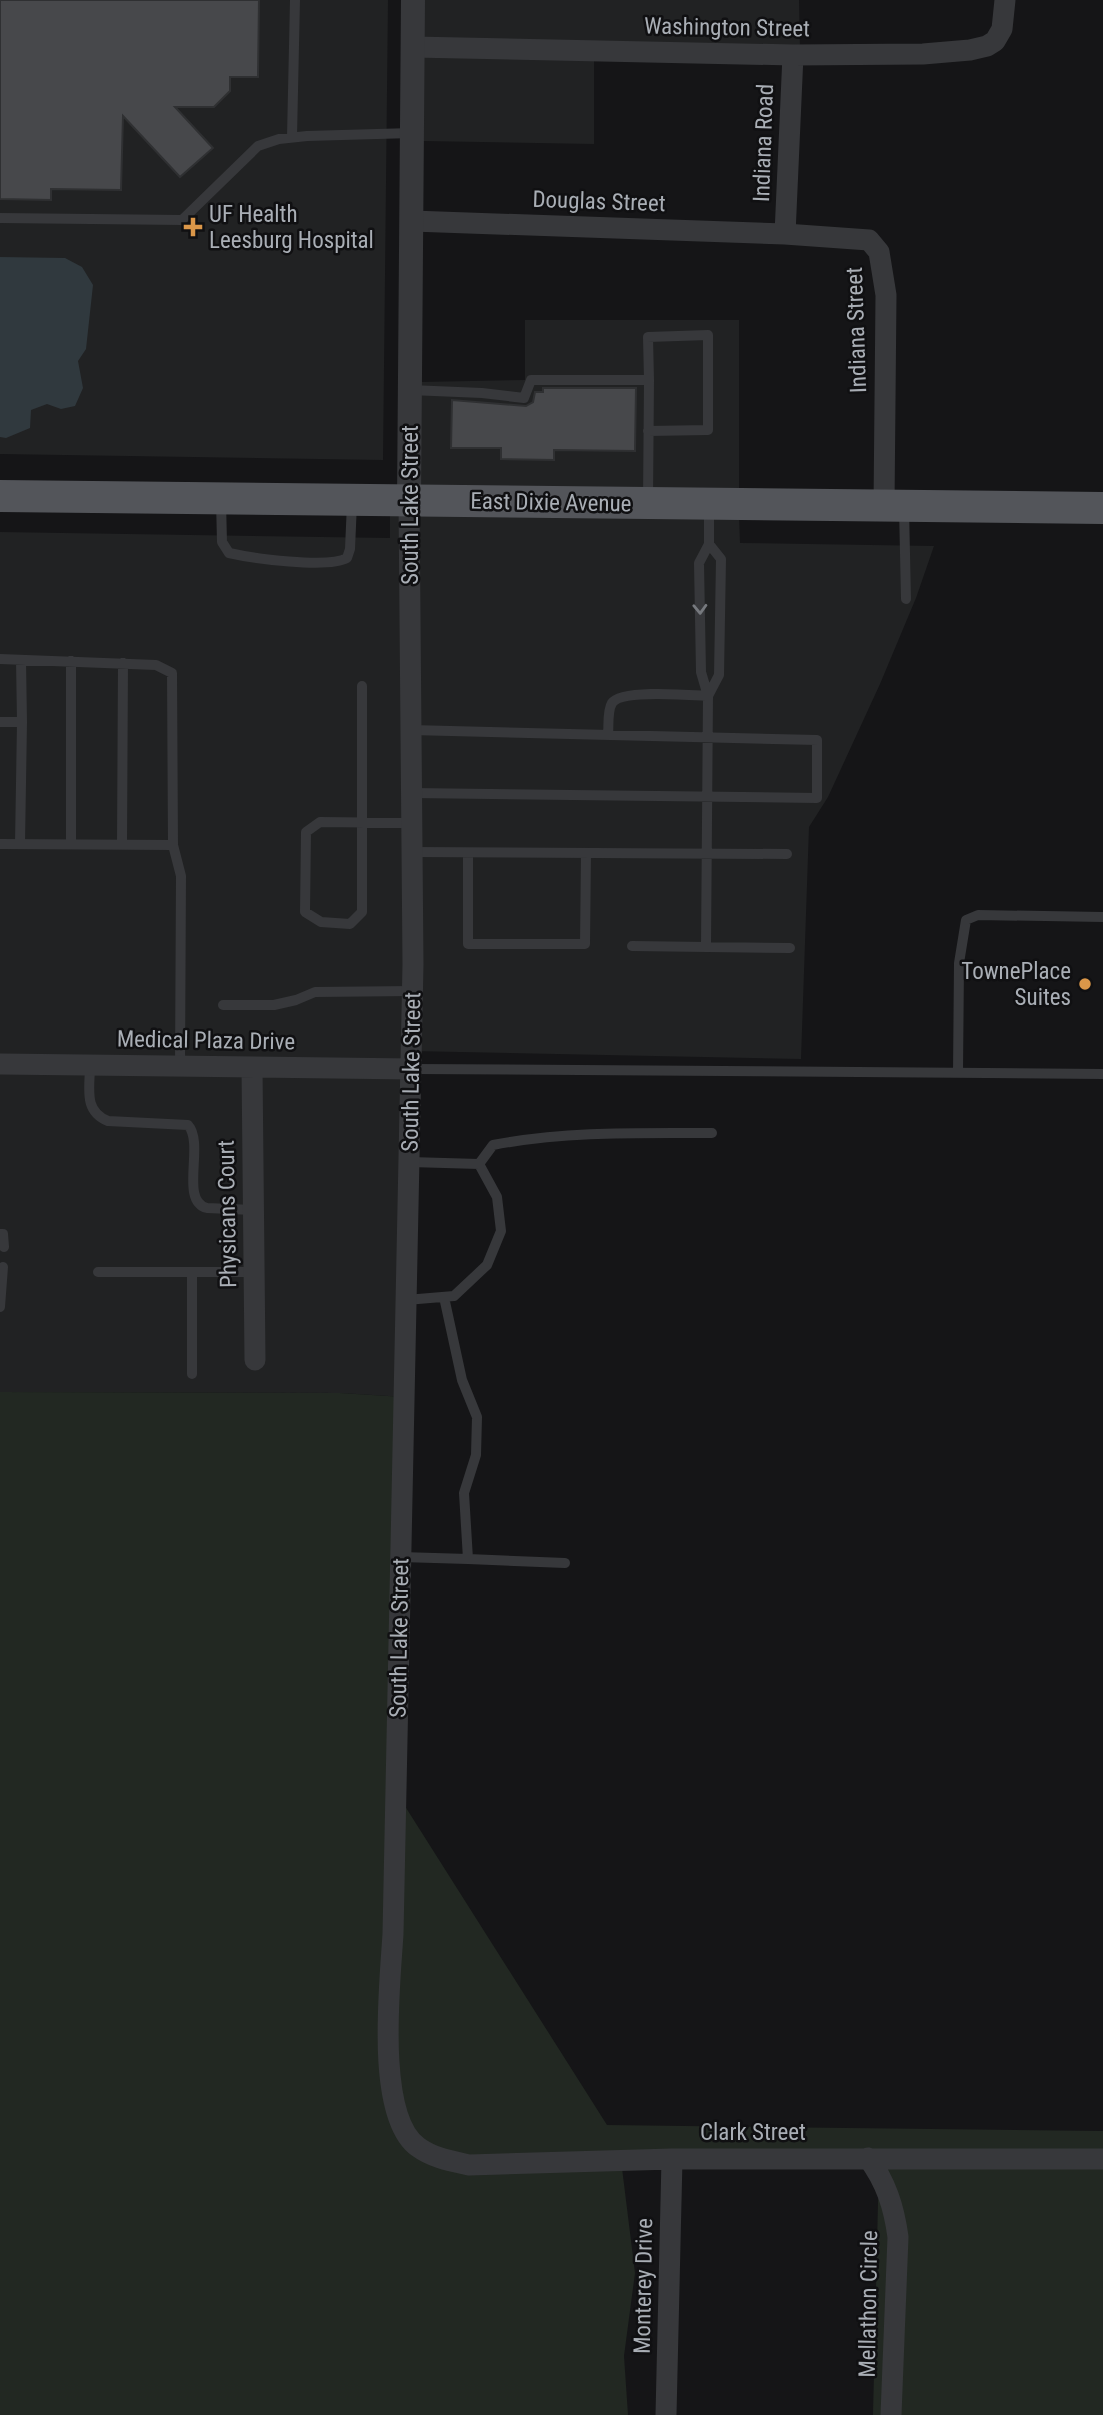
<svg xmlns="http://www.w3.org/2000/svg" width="1103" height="2415" font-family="'Roboto Condensed',sans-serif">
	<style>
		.built { fill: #212223 }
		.green { fill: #222822 }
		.water { fill: #30393e }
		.building { fill: #47484b; stroke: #2f3032; stroke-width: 2 }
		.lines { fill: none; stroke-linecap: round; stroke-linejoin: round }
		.service { stroke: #37383b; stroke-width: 10 }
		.minor { stroke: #37383b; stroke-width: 21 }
		.tertiary { stroke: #37383b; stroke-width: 24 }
		.primary { stroke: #53555a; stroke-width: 32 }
		.oneway { stroke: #76797e }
		.poi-dot { fill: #db9749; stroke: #101012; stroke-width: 2.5 }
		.labels { text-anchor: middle; stroke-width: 5; stroke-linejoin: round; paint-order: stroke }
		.street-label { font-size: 23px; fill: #a9aeb5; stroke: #101012 }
		.poi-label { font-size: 23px; fill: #a9aeb5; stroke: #101012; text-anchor: start }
	</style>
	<rect width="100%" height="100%" fill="#151517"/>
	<!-- built -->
	<path class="built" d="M0 0H388L383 460 0 454Z
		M423 0H799L800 49 594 44V144L422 141Z
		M525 320H739V493L418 490 420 382 525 380Z
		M390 511 739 515 740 543 934 546 916 598 880 684 828 797 809 827 801 1059 410 1051 404 1397 340 1393 0 1392V532L390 538Z"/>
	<!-- green -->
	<path class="green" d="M0 1392 340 1393 404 1397 396 1792 607 2125 1103 2131V2415H873L879 2160H621L635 2273 624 2356 628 2415H0Z"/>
	<!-- water -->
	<path class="water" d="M0 257 65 258 82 267 93 285 86 349 78 361 83 388 75 406 61 409 47 404 31 410 30 428 6 438 0 437Z"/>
	<!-- building -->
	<path class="building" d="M0 0H259L258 77H230V91L214 107H175L213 148 180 177 123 116 121 190 51 189V200L0 199Z
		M543 388H636L635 451 554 450V460L501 459V448H451L452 400 526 406 533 402 535 392H543Z"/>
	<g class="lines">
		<!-- service -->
		<path class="service" d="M292 137 295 0
			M0 218 182 220 258 146 279 139 307 136 412 133
			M410 390 482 393 524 398 531 380H649L648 501
			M648 431 708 430V335L648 337 649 380
			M221 501 222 542 229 553C251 558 328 569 347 558L350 549 352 503
			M904 508 906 599
			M709 544 721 559 719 675 708 696 701 672 699 563 709 544V507
			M0 659 156 665 172 673 173 845 181 876 180 1066
			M362 686V912L350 924 321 922 305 912 306 832 320 822 412 823
			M0 722H22L21 660
			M411 730 817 740V798L412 793
			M608 735C609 726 607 711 612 703 621 689 690 695 708 696L706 947
			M0 844 173 845
			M20 844 22 722
			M71 844V661
			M122 844 123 663
			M412 852 787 854
			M468 853V944H585L586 853
			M632 946 790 948
			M223 1005H274L296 1000 315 992 413 991
			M90 1065C90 1088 83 1111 108 1121L188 1125C205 1144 179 1201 207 1208L253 1210
			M412 1069C642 1069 873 1073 1103 1074
			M958 1073 959 963 966 920 978 915 1103 917
			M479 1164 493 1145C565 1131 639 1133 712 1133
			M0 1234H3L4 1247
			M98 1272H254
			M444 1297 462 1380 477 1417 476 1455 464 1493 468 1559 565 1563
			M406 1300 454 1296 487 1265 501 1231 497 1197 479 1164 410 1162
			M0 1307 3 1267
			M192 1374V1272
			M401 1557 468 1559"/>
		<!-- minor -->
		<path class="minor" d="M413 47 793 55 923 54 970 50 987 46 995 41 1002 29 1005 0
			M412 221 785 234 869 240 879 252 886 295 884 506
			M785 234 793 55
			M409 501 413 964 393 1934C390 1983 375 2116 418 2147 433 2158 451 2161 469 2165L672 2159H1103
			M0 1064 412 1069
			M252 1067 255 1360
			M868 2158C886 2182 894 2207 898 2237L891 2415
			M666 2415 672 2159"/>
		<!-- tertiary -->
		<path class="tertiary" d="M409 501 413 0"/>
		<!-- primary -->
		<path class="primary" d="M0 496 1103 508"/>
	</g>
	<!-- one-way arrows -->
	<defs><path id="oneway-chevron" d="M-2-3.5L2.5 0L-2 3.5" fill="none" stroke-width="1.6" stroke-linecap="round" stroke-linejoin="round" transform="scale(1.75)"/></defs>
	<use class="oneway" href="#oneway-chevron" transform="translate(700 609) rotate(88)"/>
	<!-- markers -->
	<g class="poi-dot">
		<path d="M189.5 216.5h7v7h7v7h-7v7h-7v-7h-7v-7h7z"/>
		<circle cx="1085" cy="984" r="7"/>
	</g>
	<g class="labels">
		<!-- street labels -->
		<g class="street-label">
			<text transform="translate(727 27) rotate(1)" y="8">Washington Street</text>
			<text transform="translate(763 143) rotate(-88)" y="8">Indiana Road</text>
			<text transform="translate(599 201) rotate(2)" y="8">Douglas Street</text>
			<text transform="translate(856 330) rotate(-92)" y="8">Indiana Street</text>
			<text transform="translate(551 502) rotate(1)" y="8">East Dixie Avenue</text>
			<text transform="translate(410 505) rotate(-90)" y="8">South Lake Street</text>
			<text transform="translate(206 1040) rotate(1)" y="8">Medical Plaza Drive</text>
			<text transform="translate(411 1072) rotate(-89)" y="8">South Lake Street</text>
			<text transform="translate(227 1214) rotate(-91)" y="8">Physicans Court</text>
			<text transform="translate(399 1638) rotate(-89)" y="8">South Lake Street</text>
			<text x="753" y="2140">Clark Street</text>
			<text transform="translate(643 2286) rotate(-89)" y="8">Monterey Drive</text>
			<text transform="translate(868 2304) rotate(-89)" y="8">Mellathon Circle</text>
		</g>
		<!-- poi labels -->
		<g class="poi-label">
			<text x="209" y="222">UF Health<tspan x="209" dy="26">Leesburg Hospital</tspan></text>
			<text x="1071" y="979" text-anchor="end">TownePlace<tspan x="1071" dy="26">Suites</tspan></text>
		</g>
	</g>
</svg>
